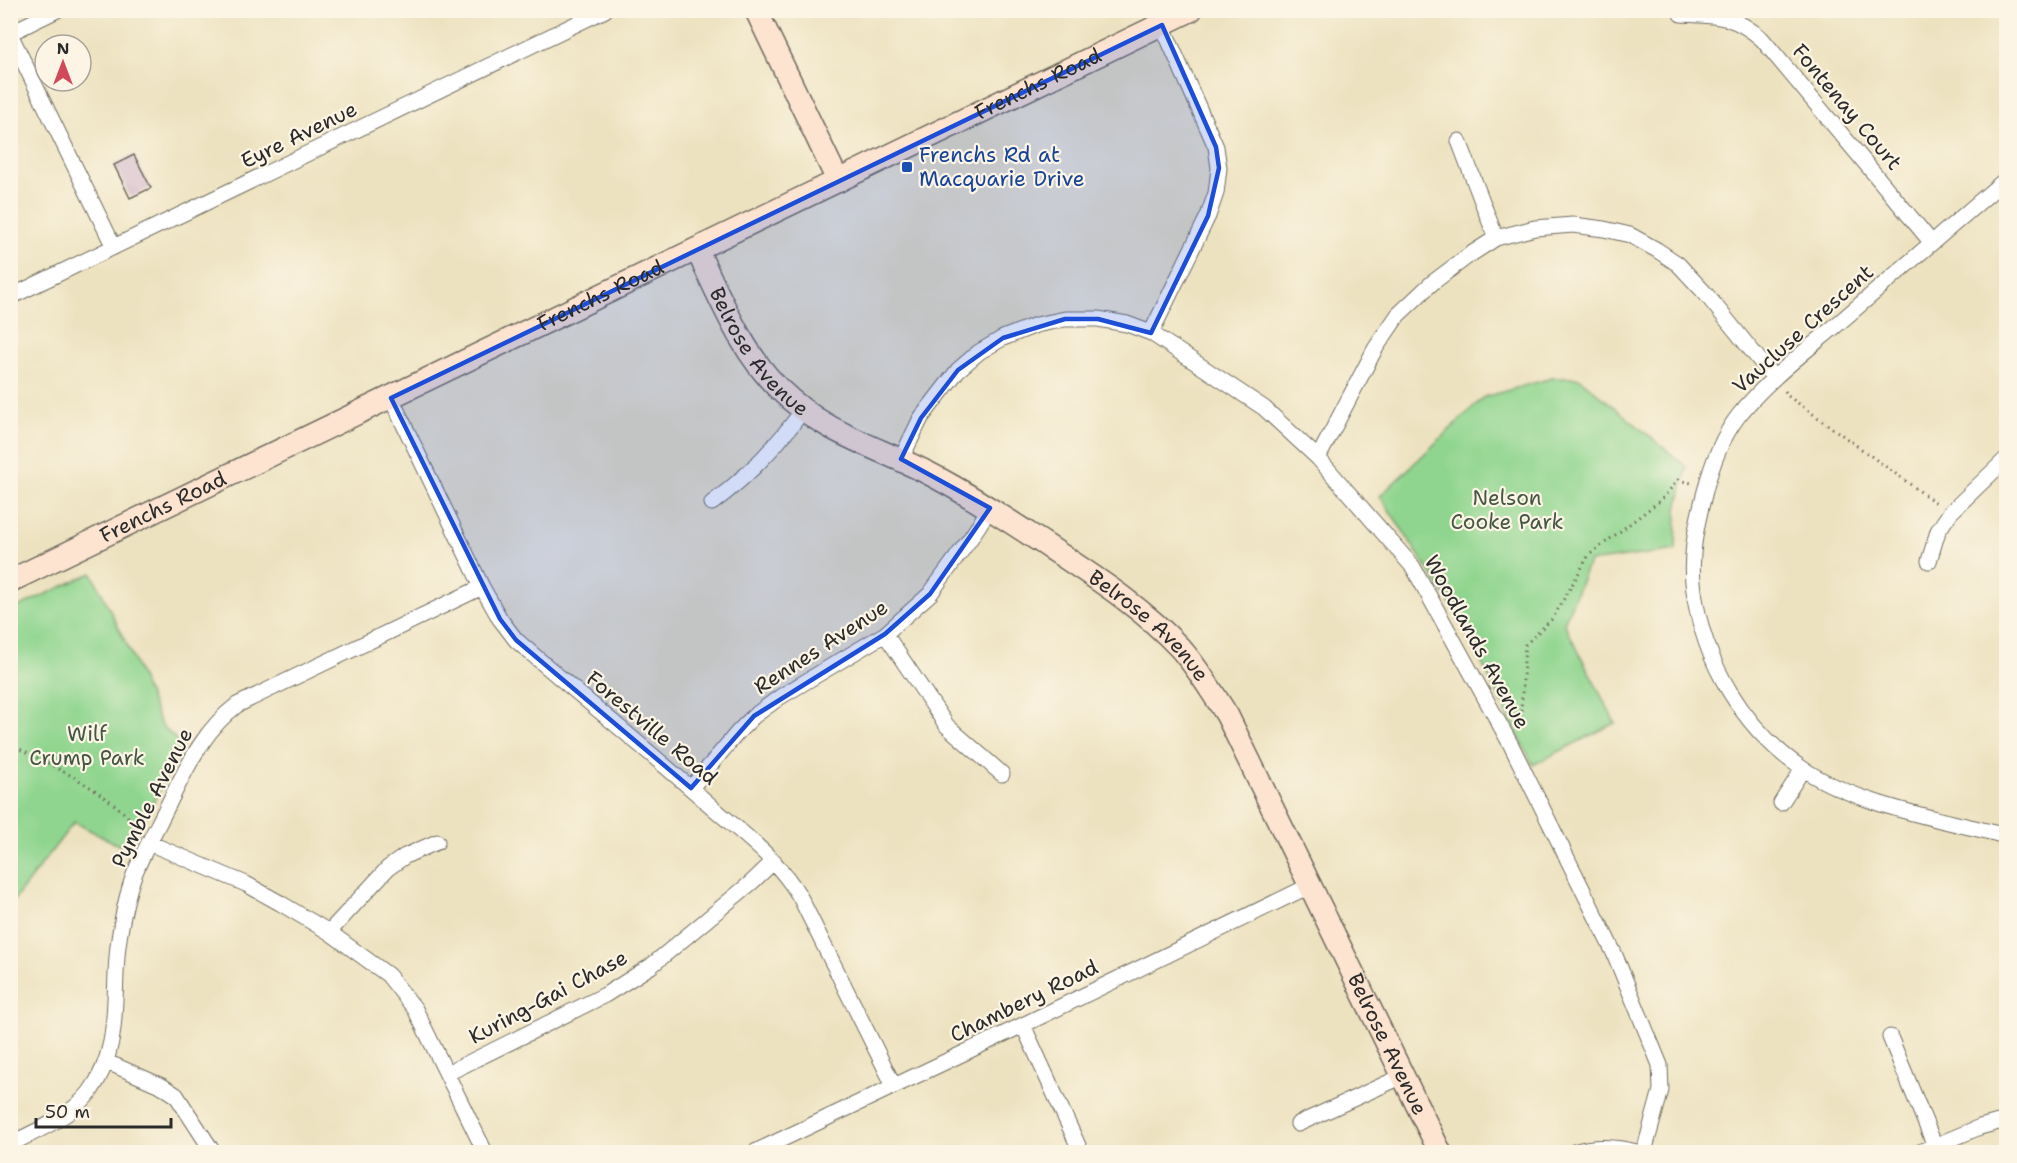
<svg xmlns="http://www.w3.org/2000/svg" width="2017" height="1163" font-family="'Shantell Sans',sans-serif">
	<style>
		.green { fill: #90d58f; stroke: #5e805d; stroke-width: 1.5 }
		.building { fill: #bc9abe }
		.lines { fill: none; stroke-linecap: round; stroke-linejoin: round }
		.street-casing { stroke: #6f6b5f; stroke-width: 17 }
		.secondary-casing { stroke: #6f6b5f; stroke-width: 25 }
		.path { stroke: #6f6b5f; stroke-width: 3; stroke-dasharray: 1.5 4.5; stroke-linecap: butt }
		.street { stroke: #fff; stroke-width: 15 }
		.secondary { stroke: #fde4d1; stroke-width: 22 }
		.marked { fill: #1d4ed8; fill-opacity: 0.2; stroke: #1d4ed8; stroke-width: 4.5; stroke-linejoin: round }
		.transit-dot { fill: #1a4fb4; stroke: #fcf5e5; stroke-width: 2 }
		.labels { text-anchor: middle; stroke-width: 4.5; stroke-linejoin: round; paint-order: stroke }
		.street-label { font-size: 21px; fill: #2b2b2b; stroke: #fcf5e5 }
		.transit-label { font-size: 21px; fill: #164399; stroke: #fcf5e5; text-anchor: start }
		.park-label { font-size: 21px; fill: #445644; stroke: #fcf5e5 }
	</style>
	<rect width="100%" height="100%" fill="#fcf5e5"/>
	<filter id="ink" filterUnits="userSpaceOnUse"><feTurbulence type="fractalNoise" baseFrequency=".0167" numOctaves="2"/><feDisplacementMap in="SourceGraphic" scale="12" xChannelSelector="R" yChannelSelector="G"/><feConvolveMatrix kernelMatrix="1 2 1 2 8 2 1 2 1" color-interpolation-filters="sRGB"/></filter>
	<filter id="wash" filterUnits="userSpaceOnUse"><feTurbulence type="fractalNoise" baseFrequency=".008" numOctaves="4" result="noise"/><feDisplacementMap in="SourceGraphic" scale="24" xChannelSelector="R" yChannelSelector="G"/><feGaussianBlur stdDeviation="1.35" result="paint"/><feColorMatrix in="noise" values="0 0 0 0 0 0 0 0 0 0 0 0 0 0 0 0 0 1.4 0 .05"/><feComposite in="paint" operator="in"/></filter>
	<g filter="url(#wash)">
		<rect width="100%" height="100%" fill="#ede2c0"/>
		<!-- green -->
		<path class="green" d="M1552 378H1579L1687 467 1677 509 1676 550 1589 562 1564 623 1615 723 1533 765 1456 612 1380 496 1484 397Z
			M92 573 129 649 161 725 183 746 128 850 74 822 11 904V610Z"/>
		<g id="blocks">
			<!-- building -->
			<path class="building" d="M134 155 151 188 130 198 114 165Z"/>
		</g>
	</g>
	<g filter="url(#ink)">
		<use href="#blocks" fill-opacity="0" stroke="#6f6b5f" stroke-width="1.5"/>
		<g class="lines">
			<!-- street casing -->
			<g class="street-casing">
				<path id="street" d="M1681 14C1717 16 1733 14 1762 39L1932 243
					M10 33 57 10
					M10 34 114 247
					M1459 141 1496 238
					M2006 179C1951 227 1895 274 1840 322 1805 352 1768 379 1739 415 1721 438 1711 466 1704 495 1696 526 1689 559 1694 591 1703 661 1744 730 1803 769 1859 806 1942 819 2006 836
					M10 297 605 10
					M1151 333 1208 216 1216 193 1219 168 1216 147 1162 25
					M391 398 482 587 500 619 516 640C580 696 647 749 711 806 744 835 778 859 800 897L894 1086
					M1318 458 1375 349 1398 315 1432 283 1468 256 1496 238 1535 228 1573 225 1604 229 1630 235 1657 250 1678 264 1705 293 1774 378
					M901 459 921 418 958 370 979 352 1003 338 1036 325 1065 319H1098L1127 324 1151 333 1264 408 1318 458 1413 567 1511 745 1614 953 1660 1065 1661 1090 1644 1152
					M712 503C747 477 777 446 803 410
					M1929 561 1938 531 1950 513 2006 459
					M885 634 947 726 1002 774
					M691 788 738 732 754 716 780 697 885 634 930 594 970 539 990 508
					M1781 803 1803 769
					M149 843 246 884 280 903 329 932 388 975 415 1009 485 1152
					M329 932 388 868 405 856 437 842
					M1023 1025 1081 1152
					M1890 1037 1935 1146
					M107 1062 162 1086 176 1095 213 1152
					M448 1073 605 995 651 966 752 882 774 861
					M1298 1124 1403 1076
					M10 1144C39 1130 70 1117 90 1092 122 1048 112 997 118 946 121 924 126 897 134 875 144 850 158 826 170 801 188 765 204 730 237 705L482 587
					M755 1152 1023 1025 1311 885
					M1574 1152C1595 1145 1615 1147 1637 1152
					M1920 1152 1980 1127 2006 1120"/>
			</g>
			<!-- secondary casing -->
			<g class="secondary-casing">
				<g id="secondary">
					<path d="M756 10 838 181"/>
					<path id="s1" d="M697 250C721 299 740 350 779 389 825 434 873 445 928 473 967 493 1003 517 1040 541 1089 574 1139 604 1180 648 1198 668 1212 692 1227 715L1440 1152"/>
					<path id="s2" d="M10 581 1191 10"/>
				</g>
			</g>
			<!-- path -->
			<path class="path" d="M1785 391 1788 396 1936 503
				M1520 729 1525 645 1553 618 1589 555 1661 500 1678 480 1692 483
				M10 744C54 767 106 789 138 828"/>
			<!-- street -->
			<use href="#street" class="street"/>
			<!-- secondary -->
			<use href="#secondary" class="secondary"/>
		</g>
	</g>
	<!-- marked area -->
	<path class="marked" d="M1162 25 1216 147 1219 168 1208 216 1151 333 1098 319H1065L1003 338 958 370 921 418 901 459 990 508 930 594 885 634 754 716 691 788 516 640 500 619 391 398Z"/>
	<!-- markers -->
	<rect class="transit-dot" x="901" y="161" width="12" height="12" rx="3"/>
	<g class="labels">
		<!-- street labels -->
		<g class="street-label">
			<text dy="7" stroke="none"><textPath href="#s2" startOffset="1142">Frenchs Road</textPath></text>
			<text transform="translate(1847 107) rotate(50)" y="7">Fontenay Court</text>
			<text transform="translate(299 135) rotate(-26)" y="7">Eyre Avenue</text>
			<text dy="7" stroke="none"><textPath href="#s2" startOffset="656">Frenchs Road</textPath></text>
			<text transform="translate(1803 329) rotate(-42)" y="7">Vaucluse Crescent</text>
			<text dy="7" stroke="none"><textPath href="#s1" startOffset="120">Belrose Avenue</textPath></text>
			<text dy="7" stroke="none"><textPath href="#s2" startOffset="170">Frenchs Road</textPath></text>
			<text dy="7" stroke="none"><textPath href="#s1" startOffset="604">Belrose Avenue</textPath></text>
			<text transform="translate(1477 642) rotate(61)" y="7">Woodlands Avenue</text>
			<text transform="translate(821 647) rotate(-33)" y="7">Rennes Avenue</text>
			<text transform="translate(652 728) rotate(40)" y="7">Forestville Road</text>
			<text transform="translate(152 798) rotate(-63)" y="7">Pymble Avenue</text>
			<text transform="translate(548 997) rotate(-28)" y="7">Kuring-Gai Chase</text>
			<text transform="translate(1024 1001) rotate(-26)" y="7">Chambery Road</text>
			<text dy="7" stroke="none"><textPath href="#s1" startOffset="1090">Belrose Avenue</textPath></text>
		</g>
		<!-- transit labels -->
		<g class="transit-label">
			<text x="919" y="162">Frenchs Rd at<tspan x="919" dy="24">Macquarie Drive</tspan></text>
		</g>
		<!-- park labels -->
		<g class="park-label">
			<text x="1507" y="505">Nelson<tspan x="1507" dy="24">Cooke Park</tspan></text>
			<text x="87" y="741">Wilf<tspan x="87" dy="24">Crump Park</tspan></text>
		</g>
	</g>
	<!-- margin -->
	<rect width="2017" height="1163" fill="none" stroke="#fcf5e5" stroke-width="36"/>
	<!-- north arrow -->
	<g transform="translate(63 63)"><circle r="28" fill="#fcf5e5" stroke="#a8a49b" stroke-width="1.5"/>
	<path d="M0-4.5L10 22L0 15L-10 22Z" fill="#d1495b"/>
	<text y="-9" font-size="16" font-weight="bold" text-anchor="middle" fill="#2b2b2b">N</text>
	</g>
	<!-- scale -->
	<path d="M36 1118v9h135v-9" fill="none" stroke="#2b2b2b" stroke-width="3"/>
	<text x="45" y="1118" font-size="18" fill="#2b2b2b" stroke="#fcf5e5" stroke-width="4.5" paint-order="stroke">50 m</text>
</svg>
